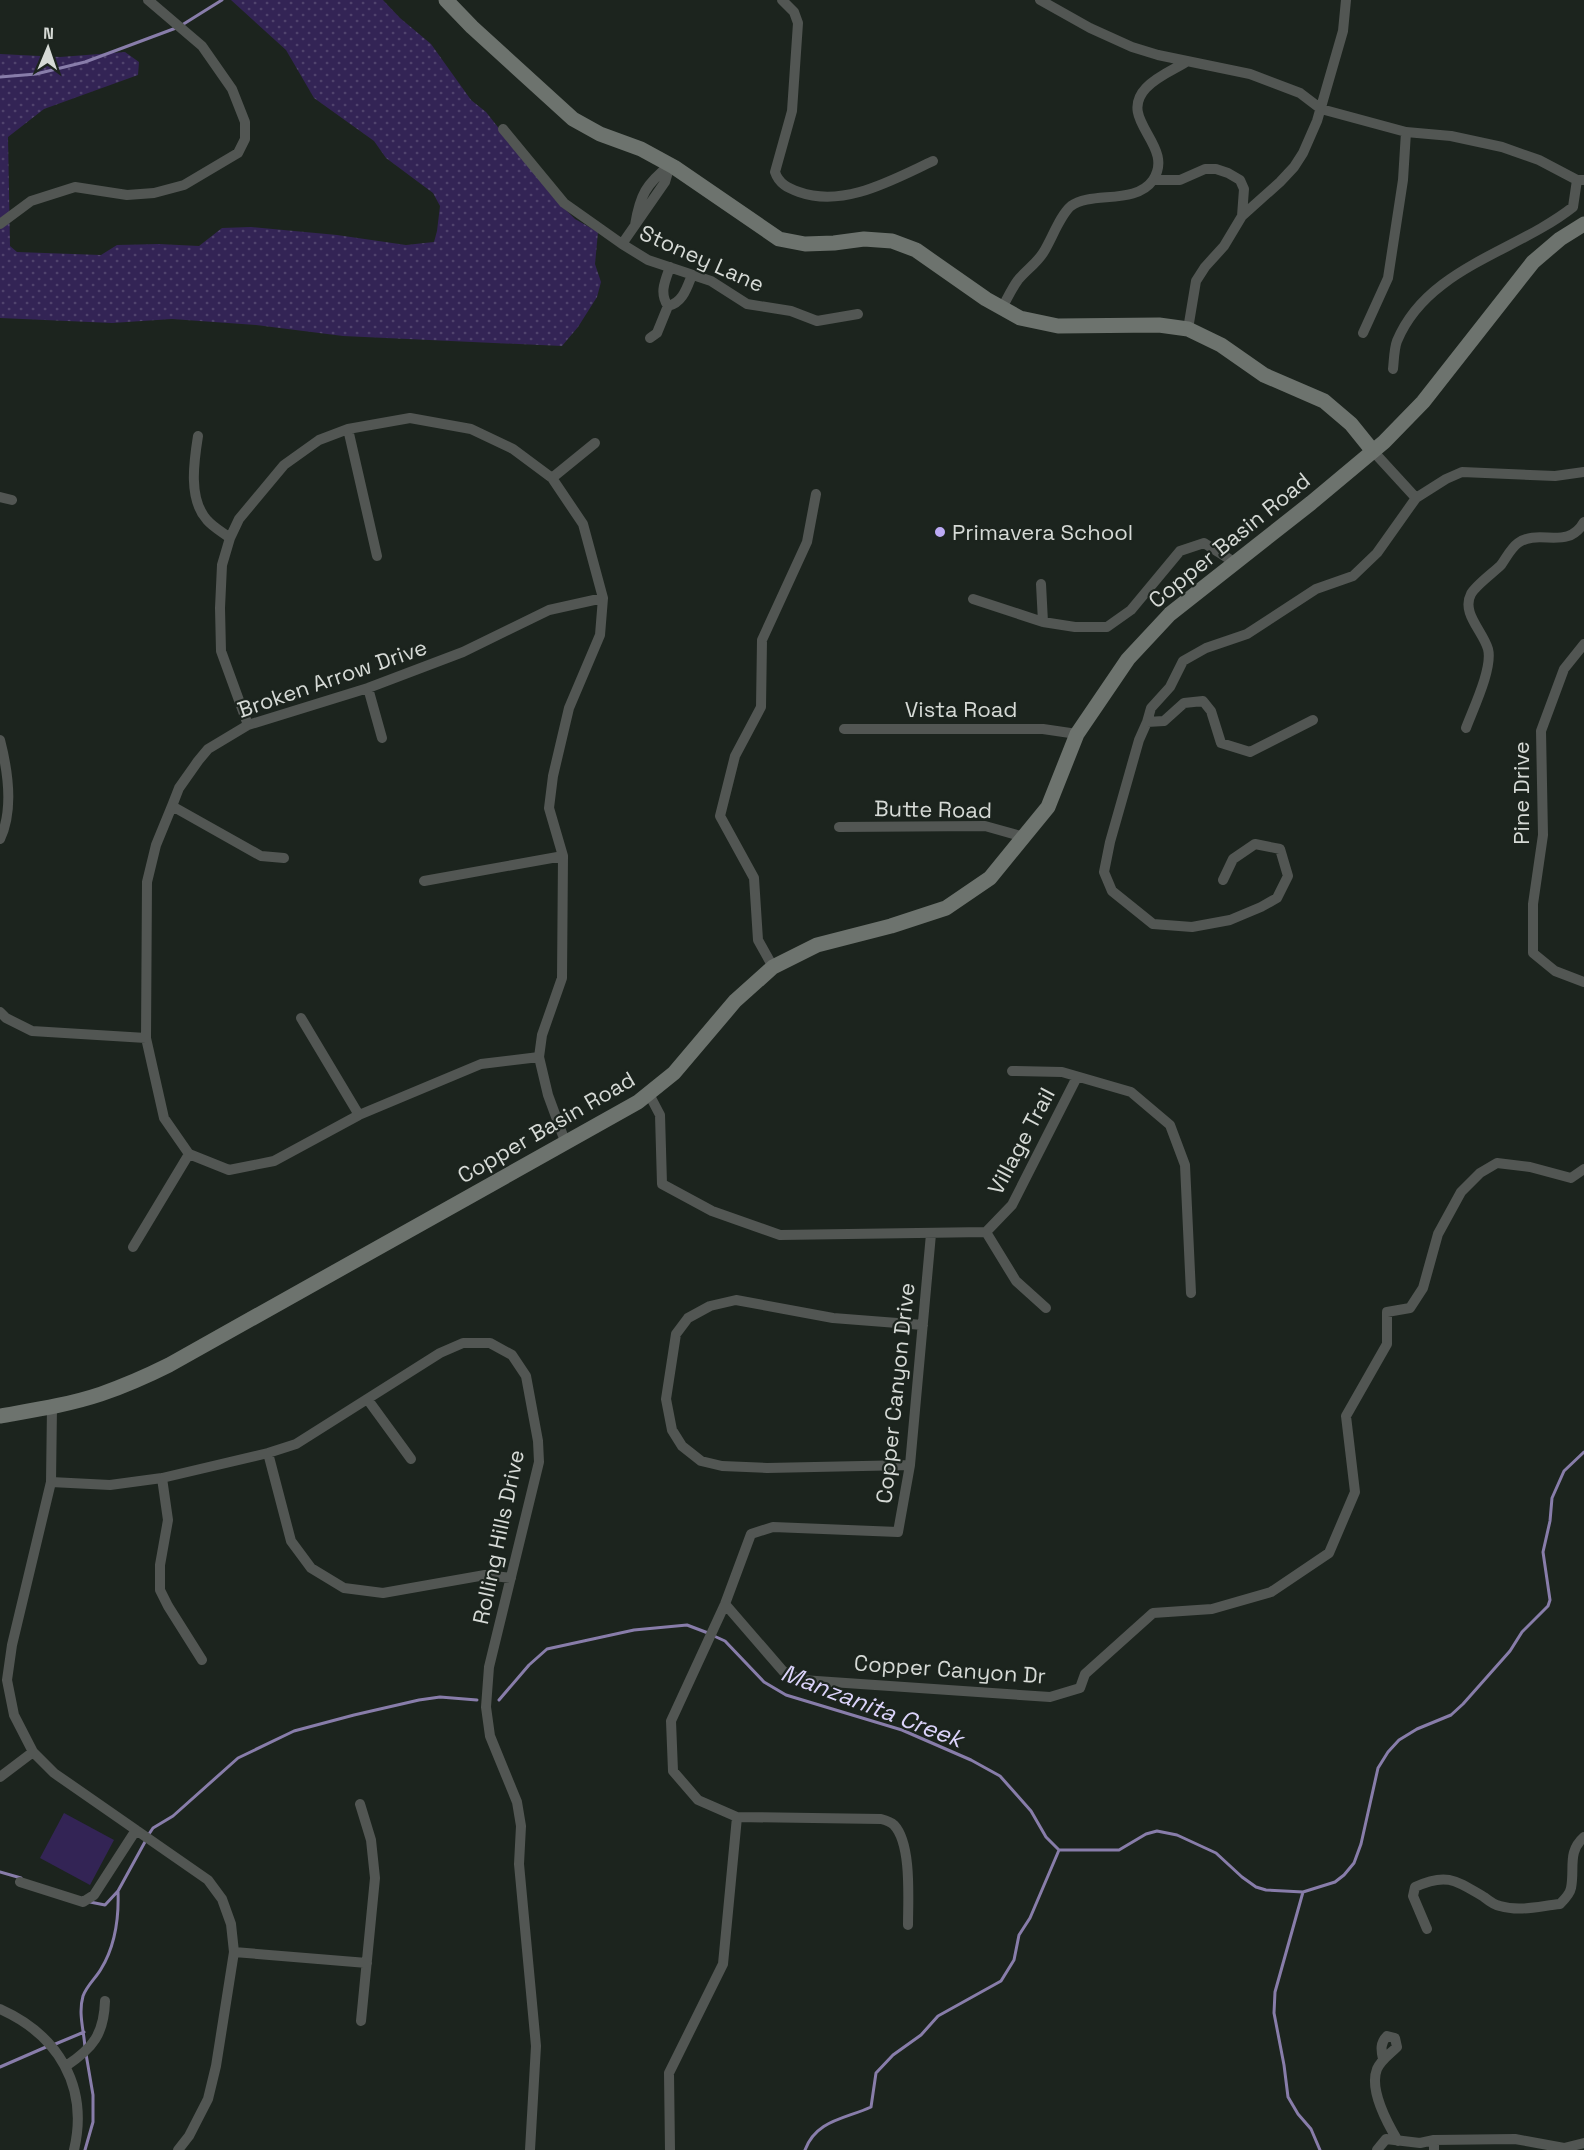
<svg xmlns="http://www.w3.org/2000/svg" width="1584" height="2150" font-family="'Space Grotesk',sans-serif">
	<style>
		.grass { fill: url(#grass-dots) }
		.park { fill: #332455 }
		.lines { fill: none; stroke-linecap: round; stroke-linejoin: round }
		.stream { stroke: #887daa; stroke-width: 3 }
		.street { stroke: #525653; stroke-width: 10 }
		.secondary { stroke: #6d736e; stroke-width: 15 }
		.poi-dot { fill: #bcaaf5; stroke: #1c241e; stroke-width: 2 }
		.labels { text-anchor: middle; stroke-width: 4.5; stroke-linejoin: round; paint-order: stroke }
		.street-label { font-size: 22px; fill: #d6dad6; stroke: #1c241e }
		.poi-label { font-size: 22px; fill: #d6dad6; stroke: #1c241e; text-anchor: start }
		.water-label { font-size: 24px; font-style: italic; fill: #dbd3fa; stroke: #1c241e }
	</style>
	<defs>
		<pattern id="grass-dots" width="8" height="8" patternUnits="userSpaceOnUse" patternTransform="scale(1.5)"><rect width="8" height="8" fill="#332455"/><path d="M2 2h.1M6 6h.1" fill="none" stroke="#50436d" stroke-width="1.8" stroke-linecap="round"/></pattern>
	</defs>
	<rect width="100%" height="100%" fill="#1c241e"/>
	<!-- grass -->
	<path class="grass" d="M231 0H383L400 18 431 44 471 100 486 112 553 197 575 219 598 232 595 264 601 282 597 297 578 327 562 346 343 336 256 325 172 319 112 323 0 318V54L60 57 125 52 139 62 138 75 44 109 8 137 10 246 17 252 101 255 117 245 159 244 199 246 222 228 251 227 337 235 406 245 434 242 437 231 440 206 433 193 386 158 374 141 314 98 286 50Z"/>
	<!-- park -->
	<path class="park" d="M64 1813 114 1840 90 1885 40 1858Z"/>
	<g class="lines">
		<!-- stream -->
		<path class="stream" d="M182 25 222 0
			M0 77 36 74 85 62 176 28
			M714 1636 725 1641 764 1682 786 1695 902 1730 971 1760 1000 1776 1031 1811 1046 1837 1059 1850H1119L1146 1834 1157 1831 1177 1835 1216 1853 1242 1877 1256 1887 1266 1890 1303 1892 1335 1882 1344 1875 1354 1863 1361 1844 1378 1768 1388 1752 1399 1740 1417 1729 1451 1715 1463 1704 1510 1651 1522 1632 1548 1606 1550 1600 1543 1552 1550 1521 1552 1498 1564 1471 1584 1452
			M499 1700 529 1665 547 1649 634 1630 687 1625 708 1633
			M149 1834 153 1828 173 1816 238 1758 294 1731 354 1715 419 1700 440 1697 477 1700
			M0 1872 21 1878
			M1303 1892 1275 1992 1274 2013 1284 2065 1288 2097 1298 2114 1311 2129 1320 2150
			M90 1902 105 1905 118 1891 146 1840
			M53 2045 84 2032
			M85 2048C84 2030 78 2014 83 1996 87 1985 96 1978 101 1969 115 1946 119 1917 118 1891
			M0 2067 46 2047
			M85 2150 93 2122V2095L86 2054
			M805 2150C816 2120 845 2119 871 2107L876 2073 893 2055 921 2035 938 2016 1001 1981 1014 1960 1019 1935 1030 1918 1059 1850"/>
		<!-- street -->
		<path class="street" d="M782 0 794 12 798 23 792 111 775 172C779 184 788 188 799 192 844 208 892 180 933 161
			M1040 0 1090 28 1132 47 1158 55 1250 74 1300 93 1321 109 1406 132 1451 136 1502 147 1539 160 1577 180H1584
			M503 129 564 203 622 244 648 260 711 281 747 304 791 311 817 321 858 314
			M1153 180H1180L1205 169H1216L1228 173 1240 180 1244 189 1242 216
			M0 224 31 201 75 187 127 195 154 193 184 185 238 153 245 139V122L232 89 202 46 148 0
			M622 244 665 182 670 165C646 184 640 195 635 225
			M670 267C665 281 659 293 668 306 683 303 687 287 692 275
			M1002 308C1007 299 1012 288 1018 280 1026 270 1036 264 1043 253 1051 241 1060 215 1071 206 1091 191 1136 205 1153 180 1176 145 1116 120 1146 88 1157 76 1175 69 1188 61
			M1188 329 1196 281 1205 267 1224 246 1242 216 1280 182 1294 167 1303 153 1317 121 1343 31 1346 0
			M1363 333 1388 278 1403 180 1406 132
			M650 338 657 333 668 306
			M1393 369C1394 360 1394 349 1397 341 1427 268 1516 252 1573 207L1577 180
			M348 429 377 556
			M198 436C194 461 188 499 207 520 213 527 222 532 230 538
			M1372 450 1416 498
			M552 478 595 443
			M0 497 12 500
			M1041 584 1043 622
			M973 599 1043 622 1075 627H1107L1131 610 1180 551 1204 543 1234 562
			M1584 644 1564 669 1541 731 1543 835 1533 904V953L1555 971 1584 982
			M368 688 382 738
			M1147 722 1164 721 1184 703 1203 701 1211 711 1221 743 1250 752 1313 720
			M248 725 221 651 220 608 222 565 230 538 239 519 284 465 319 440 348 429 410 418 471 429 513 449 552 478 583 524 603 598 600 635 569 708 553 776 549 808 563 856 562 978 542 1035 539 1057 548 1095 566 1144
			M1466 728C1473 709 1493 668 1488 649 1483 631 1461 613 1471 594 1476 585 1493 573 1501 565 1506 558 1511 548 1518 543 1539 528 1568 551 1584 522
			M844 729H1043L1077 734
			M0 740C8 771 14 810 0 839
			M172 806 261 856 284 858
			M839 827 985 826 1024 837
			M1223 880 1233 859 1255 844 1280 849 1288 876 1277 898 1261 907 1230 920 1192 927 1153 924 1112 891 1104 872 1110 842 1139 740 1147 722 1151 708 1170 687 1183 661 1206 648 1247 634 1316 589 1353 576 1377 553 1416 498 1446 479 1462 472 1555 476 1584 472
			M424 881 563 856
			M773 967 758 940 754 878 720 816 735 756 761 707 762 640 807 542 816 494
			M0 1012 6 1018 32 1031 146 1038
			M301 1018 359 1115
			M1012 1071 1062 1072 1131 1092 1170 1125 1185 1165 1191 1293
			M649 1094 660 1115 662 1184 712 1211 780 1235 986 1232 1012 1205 1077 1077
			M189 1154 164 1118 146 1038 147 882 156 845 172 806 179 788 198 761 208 749 248 725 368 688 463 652 549 610 603 598
			M189 1154 229 1170 274 1161 359 1115 481 1064 539 1057
			M986 1232 1016 1281 1046 1308
			M133 1247 189 1154
			M368 1400 411 1459
			M52 1406 51 1482 12 1645 7 1680 14 1715 33 1752 54 1773 208 1880 222 1899 231 1924 234 1952 216 2066 208 2099 189 2136 178 2150
			M268 1453 291 1541 311 1568 344 1588 383 1593 485 1575 511 1578
			M910 1465 767 1468 722 1466 701 1461 682 1446 672 1430 666 1399 676 1334 688 1318 710 1306 736 1300 833 1318 923 1325
			M162 1478 168 1520 160 1565V1590L168 1606 202 1660
			M51 1482 110 1485 162 1478 268 1453 296 1444 440 1353 463 1343H490L512 1355 526 1376 538 1441 539 1462 489 1667 486 1707 490 1736 517 1802 521 1826 519 1864 536 2046 530 2150
			M725 1604 783 1671 802 1680 1050 1697 1080 1688 1085 1674 1153 1613 1212 1609 1271 1592 1329 1553 1355 1492 1346 1416 1387 1344V1312L1410 1308 1423 1288 1438 1234 1461 1192 1480 1173 1497 1163 1530 1167 1571 1178 1584 1169
			M0 1777 33 1752
			M360 1804 371 1840 375 1878 361 2021
			M737 1817 881 1819C885 1820 891 1822 894 1825 912 1844 908 1900 908 1925
			M20 1882 83 1902 94 1895 136 1830
			M1427 1929 1413 1896 1415 1887C1447 1872 1457 1881 1484 1897 1489 1901 1494 1905 1500 1906 1520 1912 1540 1906 1560 1904 1564 1900 1570 1894 1571 1888 1575 1868 1567 1852 1584 1837
			M234 1952 367 1963
			M0 2009C58 2035 89 2086 74 2150
			M1383 2059C1381 2050 1380 2043 1387 2036L1395 2038 1397 2047C1390 2054 1381 2060 1377 2069 1369 2089 1387 2123 1398 2141
			M66 2066C93 2048 104 2034 105 2001
			M670 2150 669 2073 723 1964 737 1817 698 1800 673 1771 671 1721 725 1604 751 1534 773 1527 898 1532 910 1465 931 1234
			M1377 2150 1386 2139 1420 2143 1434 2140
			M1434 2150V2140L1515 2139 1564 2148 1584 2143"/>
		<!-- secondary -->
		<path class="secondary" d="M446 0 472 27 573 119 600 134 641 149 674 167 779 239 805 244 834 243 864 239 892 241 916 250 986 299 1020 318 1058 326 1159 325 1188 329 1221 345 1264 375 1324 401 1351 424 1372 450
			M0 1416C34 1410 68 1405 101 1394 124 1386 147 1376 169 1365L638 1102 674 1073 735 1001 773 967 817 945 891 926 946 908 990 878 1048 807 1077 734 1128 659 1170 614 1311 503 1384 442 1423 402 1533 262 1560 239 1584 224"/>
	</g>
	<!-- markers -->
	<circle class="poi-dot" cx="940" cy="532" r="6"/>
	<g class="labels">
		<!-- street labels -->
		<g class="street-label">
			<text transform="translate(702 258) rotate(24)" y="8">Stoney Lane</text>
			<text transform="translate(1229 540) rotate(-39)" y="8">Copper Basin Road</text>
			<text transform="translate(332 678) rotate(-19)" y="8">Broken Arrow Drive</text>
			<text x="961" y="717">Vista Road</text>
			<text transform="translate(1521 793) rotate(-90)" y="8">Pine Drive</text>
			<text transform="translate(933 809) rotate(1)" y="8">Butte Road</text>
			<text transform="translate(546 1127) rotate(-30)" y="8">Copper Basin Road</text>
			<text transform="translate(1021 1141) rotate(-62)" y="8">Village Trail</text>
			<text transform="translate(895 1393) rotate(-84)" y="8">Copper Canyon Drive</text>
			<text transform="translate(498 1537) rotate(-78)" y="8">Rolling Hills Drive</text>
			<text transform="translate(950 1669) rotate(4)" y="8">Copper Canyon Dr</text>
		</g>
		<!-- poi labels -->
		<g class="poi-label">
			<text x="952" y="540">Primavera School</text>
		</g>
		<!-- water labels -->
		<g class="water-label">
			<text transform="translate(872 1706) rotate(21)" y="8">Manzanita Creek</text>
		</g>
	</g>
	<!-- north arrow -->
	<g transform="translate(48 48) rotate(2)" stroke="#1c241e" stroke-width="4.5" paint-order="stroke">
	<path d="M0-4.5L10 22L0 15L-10 22Z" fill="#d6dad6"/>
	<text y="-9" font-size="16" font-weight="bold" text-anchor="middle" fill="#d6dad6">N</text>
	</g>
</svg>
